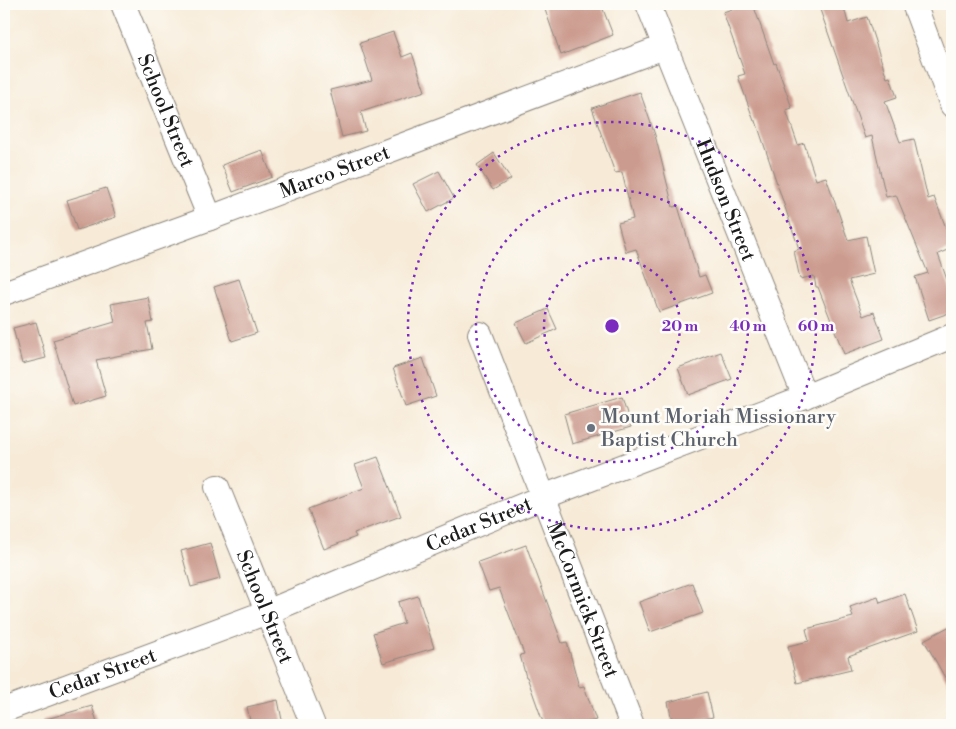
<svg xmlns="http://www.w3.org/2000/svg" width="956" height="729" font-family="'Libre Bodoni',serif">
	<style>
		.building { fill: #cc9b8f }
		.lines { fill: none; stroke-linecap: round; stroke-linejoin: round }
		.minor-casing { stroke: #8a847a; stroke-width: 26 }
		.minor { stroke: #fff; stroke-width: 24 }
		.ring { fill: none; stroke: #7b2cbf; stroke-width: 2.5; stroke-dasharray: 2.5 5 }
		.worship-dot { fill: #6b7280; stroke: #fdfcf7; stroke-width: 2 }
		.labels { text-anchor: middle; stroke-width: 5; stroke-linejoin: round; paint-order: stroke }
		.street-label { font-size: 20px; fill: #1c1c1c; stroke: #fdfcf7 }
		.worship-label { font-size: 20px; fill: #5b616d; stroke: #fdfcf7; text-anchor: start }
		.centre { fill: #7b2cbf; stroke: #fdfcf7; stroke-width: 2.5 }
		.ring-label { font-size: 15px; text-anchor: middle; font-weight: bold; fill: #7b2cbf; stroke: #fdfcf7; stroke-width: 5; stroke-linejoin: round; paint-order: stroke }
	</style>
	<rect width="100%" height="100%" fill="#fdfcf7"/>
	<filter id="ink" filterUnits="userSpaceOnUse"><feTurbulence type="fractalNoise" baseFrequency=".02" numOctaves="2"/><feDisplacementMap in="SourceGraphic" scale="10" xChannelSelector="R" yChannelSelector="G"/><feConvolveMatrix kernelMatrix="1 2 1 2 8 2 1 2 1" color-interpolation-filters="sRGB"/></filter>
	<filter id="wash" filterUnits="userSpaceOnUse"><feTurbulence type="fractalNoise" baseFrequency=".0096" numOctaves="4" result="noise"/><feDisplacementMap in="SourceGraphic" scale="20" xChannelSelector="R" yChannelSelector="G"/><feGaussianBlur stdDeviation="1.12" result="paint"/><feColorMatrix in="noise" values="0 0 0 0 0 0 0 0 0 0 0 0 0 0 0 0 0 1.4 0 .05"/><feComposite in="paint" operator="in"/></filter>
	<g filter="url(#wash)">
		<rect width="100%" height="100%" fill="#f7ebd8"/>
		<g id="blocks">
			<!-- building -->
			<path class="building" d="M543 4H601L613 35 561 55Z
				M748 4H753L774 64 776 63 792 108 786 110 798 145 804 143 816 180 826 177 848 240 866 236 874 274 849 280 863 316 874 312 884 339 844 354 818 287H816L814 276 800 279 794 251 799 249 756 121H754L738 76 745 74 723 12Z
				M818 4H843L848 23 867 17 887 78 890 77 897 97 885 101 900 142 914 139 928 199 934 197 952 243V248L938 254 952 294V312L929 320 915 277 928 273 896 195 886 197 872 136 865 138Z
				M393 32 402 57 412 53 425 91 361 112 366 131 342 137 330 90 372 80 360 43Z
				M640 92 655 135 673 207 678 206 699 277 705 275 712 293 659 312 636 249 626 252 618 223 633 219 622 172 615 173 592 108Z
				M262 150 272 177 233 192 222 165Z
				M494 153 511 179 493 190 477 165Z
				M439 171 454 198 428 212 413 184Z
				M106 188 116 217 77 230 67 200Z
				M239 279 257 333 232 341 214 287Z
				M148 297 153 322 147 323 152 349 96 360 106 396 73 406 53 340 115 322 111 304Z
				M548 309 557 329 526 343 516 323Z
				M36 322 46 358 22 364 13 328Z
				M721 352 732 379 688 395 678 368Z
				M423 358 436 396 406 406 393 368Z
				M622 397 631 427 572 444 564 414Z
				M378 457 401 516 354 533 356 537 324 549 308 509 364 488 355 465Z
				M210 543 220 579 191 587 181 551Z
				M526 545 562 643 567 642 579 687 584 686 596 720 579 725H544L527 677H526L520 655 524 654 499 588 489 591 478 562Z
				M692 583 703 613 650 632 639 602Z
				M905 594 918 631 848 656 851 670 797 683 788 646 809 641 806 629 853 617 850 607 878 597 880 603Z
				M418 596 434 648 383 663 373 633 404 623 398 602Z
				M952 625V690L924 640Z
				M707 692 713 717 673 725 668 702Z
				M278 700 283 725H251L247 707Z
				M92 706 98 725H44L43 720Z"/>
		</g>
	</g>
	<g filter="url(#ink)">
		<use href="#blocks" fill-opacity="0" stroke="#8a847a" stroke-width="1"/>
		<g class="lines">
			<!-- minor casing -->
			<g class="minor-casing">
				<g id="minor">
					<path id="s1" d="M123 4 210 218"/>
					<path id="s2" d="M648 4 805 397"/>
					<path d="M914 4 952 105"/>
					<path id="s3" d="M4 293 210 218 664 47"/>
					<path id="s4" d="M480 334 632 725"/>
					<path id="s5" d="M217 487 313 725"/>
					<path id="s6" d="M4 710 267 612 543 497 805 397 952 336"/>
				</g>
			</g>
			<!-- minor -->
			<use href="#minor" class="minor"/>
		</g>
	</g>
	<!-- distance rings -->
	<g class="ring">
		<circle cx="612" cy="326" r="68"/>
		<circle cx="612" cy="326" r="136"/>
		<circle cx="612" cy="326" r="204"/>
	</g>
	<!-- markers -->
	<circle class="worship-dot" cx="591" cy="428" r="5"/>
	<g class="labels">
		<!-- street labels -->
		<g class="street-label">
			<text dy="7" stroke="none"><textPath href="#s1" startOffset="115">School Street</textPath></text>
			<text dy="7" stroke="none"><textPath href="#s3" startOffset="352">Marco Street</textPath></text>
			<text dy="7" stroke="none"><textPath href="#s2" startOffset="211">Hudson Street</textPath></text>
			<text dy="7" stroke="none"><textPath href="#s6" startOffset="510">Cedar Street</textPath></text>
			<text dy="7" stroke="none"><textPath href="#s4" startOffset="285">McCormick Street</textPath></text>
			<text dy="7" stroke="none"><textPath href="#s5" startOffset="129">School Street</textPath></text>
			<text dy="7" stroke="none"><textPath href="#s6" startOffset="105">Cedar Street</textPath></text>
		</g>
		<!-- worship labels -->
		<g class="worship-label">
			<text x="601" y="423">Mount Moriah Missionary<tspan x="601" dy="23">Baptist Church</tspan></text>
		</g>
	</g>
	<circle cx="612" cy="326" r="8" class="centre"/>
	<g class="ring-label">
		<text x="680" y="331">20 m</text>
		<text x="748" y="331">40 m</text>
		<text x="816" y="331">60 m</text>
	</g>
	<!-- margin -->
	<rect width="956" height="729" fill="none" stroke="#fdfcf7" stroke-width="20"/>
</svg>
